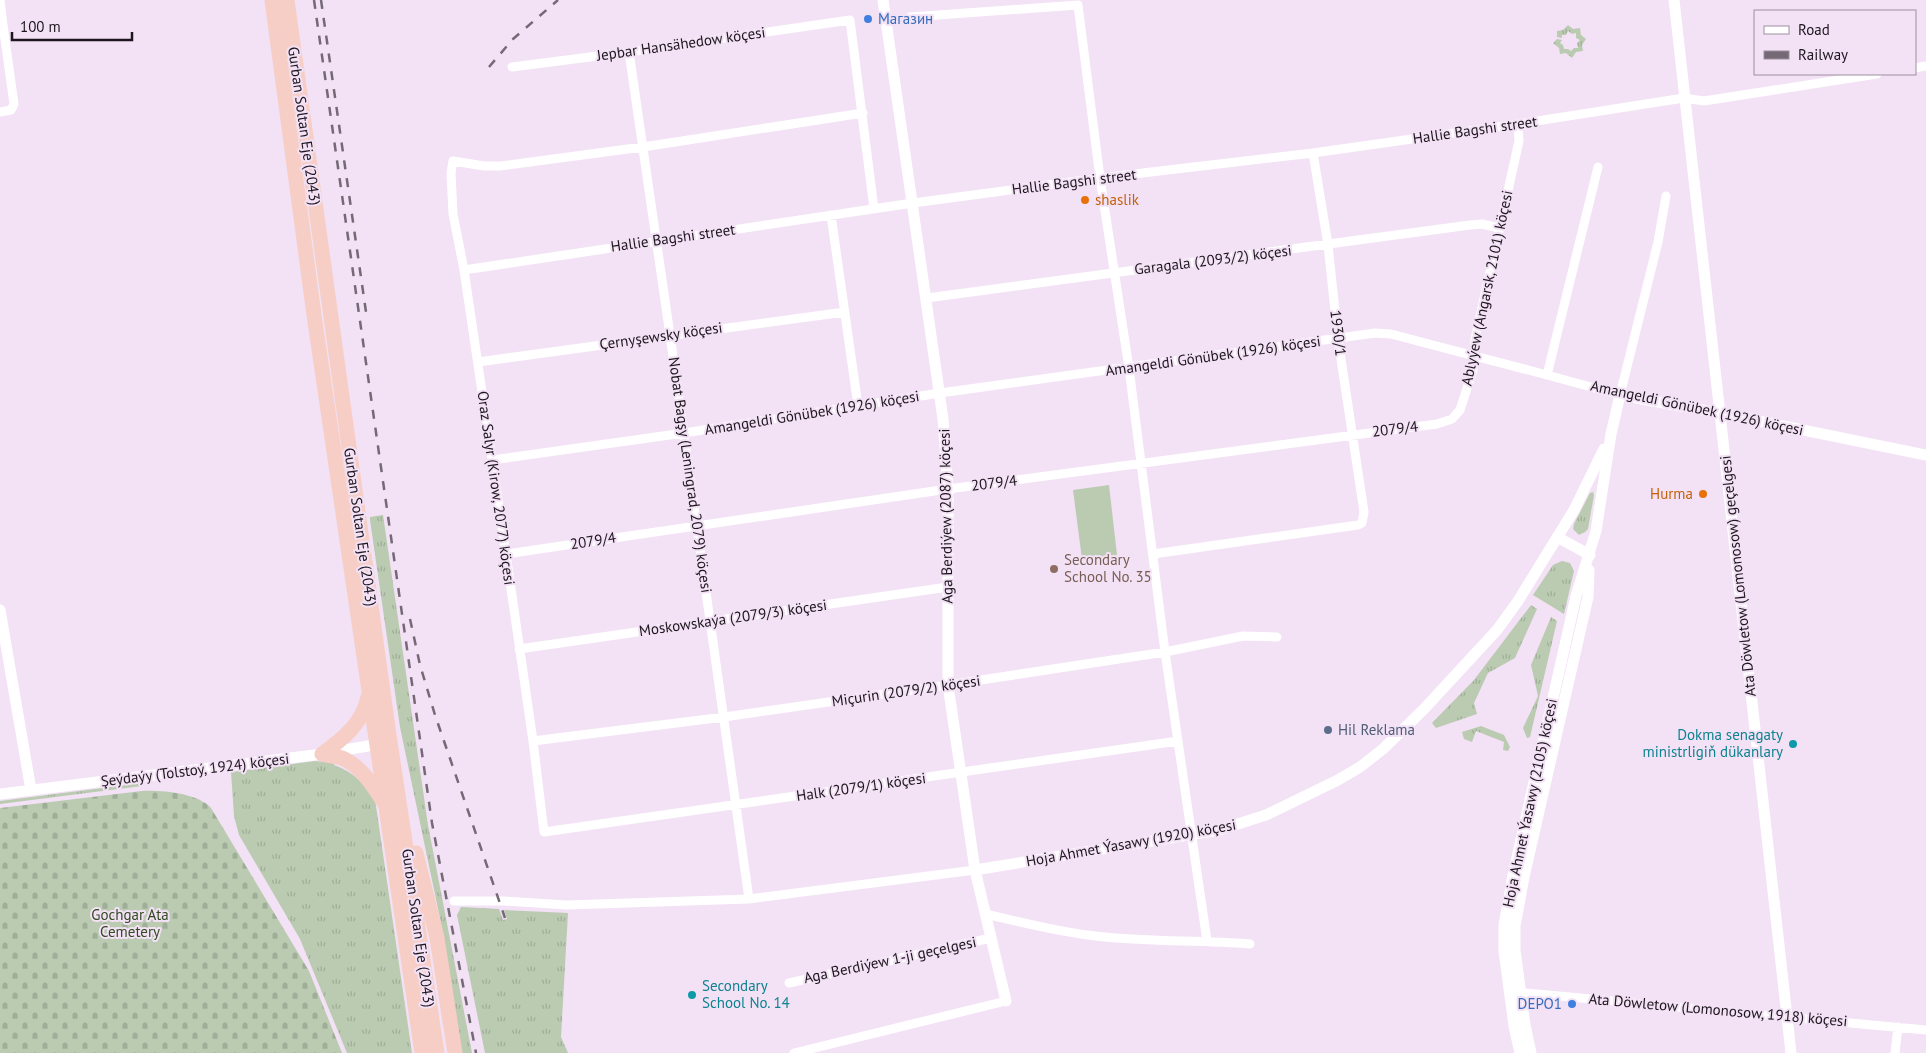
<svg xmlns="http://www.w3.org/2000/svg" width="1926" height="1053" font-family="'PT Sans',sans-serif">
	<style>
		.grass { fill: url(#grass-tufts) }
		.cemetery { fill: url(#cemetery-stones) }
		.pitch { fill: #bacbb1 }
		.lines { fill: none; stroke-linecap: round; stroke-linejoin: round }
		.minor { stroke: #fff; stroke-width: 9 }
		.tertiary { stroke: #fff; stroke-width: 11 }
		.trunk { stroke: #f6cec6; stroke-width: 15 }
		.rail { stroke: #746975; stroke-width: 2.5; stroke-dasharray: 9 9; stroke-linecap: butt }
		.shop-dot { fill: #3f7fe0; stroke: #f3e1f5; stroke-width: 2 }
		.food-dot { fill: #e8710a; stroke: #f3e1f5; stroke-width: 2 }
		.education-dot { fill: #8d6e63; stroke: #f3e1f5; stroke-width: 2 }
		.service-dot { fill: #5c6f8a; stroke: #f3e1f5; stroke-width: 2 }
		.culture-dot { fill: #0f9aa8; stroke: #f3e1f5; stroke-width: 2 }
		.labels { text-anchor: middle; stroke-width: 4; stroke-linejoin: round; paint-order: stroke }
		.shop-label { font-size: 15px; fill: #366cbe; stroke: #f3e1f5; text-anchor: start }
		.street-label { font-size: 15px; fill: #1d161d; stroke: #f3e1f5 }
		.food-label { font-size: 15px; fill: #c56008; stroke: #f3e1f5; text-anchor: start }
		.education-label { font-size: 15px; fill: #785e54; stroke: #f3e1f5; text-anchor: start }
		.service-label { font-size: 15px; fill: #4e5e75; stroke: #f3e1f5; text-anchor: start }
		.culture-label { font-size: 15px; fill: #0d838f; stroke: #f3e1f5; text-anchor: end }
		.park-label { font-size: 15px; fill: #314a21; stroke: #f3e1f5 }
	</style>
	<defs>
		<pattern id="grass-tufts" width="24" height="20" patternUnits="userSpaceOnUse" patternTransform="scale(1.25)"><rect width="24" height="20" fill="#bacbb1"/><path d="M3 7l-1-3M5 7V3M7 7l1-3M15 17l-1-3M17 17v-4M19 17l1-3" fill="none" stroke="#9fae98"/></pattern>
		<pattern id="cemetery-stones" width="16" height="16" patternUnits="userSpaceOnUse" patternTransform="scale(1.25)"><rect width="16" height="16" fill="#bacbb1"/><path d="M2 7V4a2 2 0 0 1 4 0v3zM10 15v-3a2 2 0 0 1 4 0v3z" fill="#9fae98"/></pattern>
	</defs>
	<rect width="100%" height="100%" fill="#f3e1f5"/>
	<!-- grass -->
	<path class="grass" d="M1568 25 1573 29 1580 28 1581 35 1586 39 1582 45 1583 51 1576 52 1572 58 1566 53 1560 54 1559 48 1553 43 1557 39 1562 40 1560 43 1563 45 1564 49H1568L1571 51 1574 48H1578L1577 43 1580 40 1576 38V33L1572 34 1568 31 1566 35H1562V38L1557 37V31L1563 30Z
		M1593 492 1594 495 1588 529 1585 532 1579 535 1573 529 1574 524 1590 493Z
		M383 515 428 825 472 1053H461L442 928 400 727 370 520V517Z
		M1562 561 1570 563 1574 571 1564 614 1533 595 1553 565Z
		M1531 605 1537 609 1515 658 1488 673 1474 703 1477 714 1436 728 1432 723 1474 680Z
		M1551 617 1557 621 1530 737 1527 738 1523 728 1538 696 1531 665Z
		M1481 726 1504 735 1510 747 1508 751 1503 750 1504 742 1476 731 1472 742 1464 739 1462 732Z
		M315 761 334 763V765C355 773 362 782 375 799L412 1053H347L300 939 239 835 234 816 231 772Z
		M142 783V786L0 804V801Z
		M461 907 499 909 503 920 507 919 504 910 568 913 561 1037 568 1053H485L457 915Z"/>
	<!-- cemetery -->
	<path class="cemetery" d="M142 791C162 790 197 793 211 808L309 971 342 1053H0V808Z"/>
	<!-- pitch -->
	<path class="pitch" d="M1109 485 1117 555 1082 559 1073 490Z"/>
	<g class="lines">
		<!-- minor -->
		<path class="minor" d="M910 17 1078 5 1100 178 1129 368 1165 652 1207 941
			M0 25H3L0 0
			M629 52 670 335 749 899
			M512 67 629 52 850 20 874 209
			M1915 68 1926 66
			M0 112 11 110 14 104 3 25
			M863 113 643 147 500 166H484L453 161 451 173 453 214 464 270 506 554 533 741 544 832 1178 741
			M831 215 858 406
			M464 270 913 203 1100 178 1313 153 1518 124 1684 98 1704 101 1877 74
			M927 298 1470 225 1482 224 1499 228
			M478 362 845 312
			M1547 375 1598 167
			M492 460 684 433 940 393 1375 333 1391 334 1547 375 1620 395 1658 242 1666 196
			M506 554 948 489 1437 424 1452 419 1460 410 1473 370 1475 339 1519 141 1518 124
			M1153 554 1358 525 1362 523 1364 512 1338 339 1328 245 1313 153
			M519 649 948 587
			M533 741 724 717 948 685 1165 652 1243 636 1277 637
			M454 901H504L567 905 749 899 975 870
			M985 914C1025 923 1064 933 1105 937 1153 942 1201 940 1250 944
			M789 983 991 938
			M1515 992 1926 1030
			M794 1053 1006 1001
			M1895 1053 1898 1027"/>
		<!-- tertiary -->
		<path class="tertiary" d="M883 0 943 419 948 489V685L975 870 1006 1001
			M1674 0 1791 1053
			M1557 537 1590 555
			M0 610 31 790
			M0 794 322 754 385 743
			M975 870 1219 830 1266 815 1338 780 1360 767 1383 749 1424 709 1497 630 1518 601 1574 510 1604 449
			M1520 1053 1514 1026 1504 951V925L1513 875 1576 596 1596 531 1611 434 1620 395 1719 413 1926 455
			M1531 1053 1525 1025 1515 950V926L1524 877 1588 597 1589 570"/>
		<!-- trunk -->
		<path class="trunk" d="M272 0 314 315 422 1053
			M287 0 390 742 437 1053
			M322 754C328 756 336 756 342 758 361 766 372 785 383 801
			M322 754C343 739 363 723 368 697
			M416 853 437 938 455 1053"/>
		<!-- rail -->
		<path class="rail" d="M314 0 432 823 476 1053
			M321 0 366 312
			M489 67 513 39 558 0
			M410 619 420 665 435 715 505 918"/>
	</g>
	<!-- markers -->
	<g class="shop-dot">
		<circle cx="868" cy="19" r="5"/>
		<circle cx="1572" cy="1004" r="5"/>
	</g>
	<g class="food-dot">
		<circle cx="1085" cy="200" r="5"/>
		<circle cx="1703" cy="494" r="5"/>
	</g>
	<circle class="education-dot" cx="1054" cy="569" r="5"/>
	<circle class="service-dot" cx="1328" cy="730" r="5"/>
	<g class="culture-dot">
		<circle cx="1793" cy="744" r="5"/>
		<circle cx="692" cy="995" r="5"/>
	</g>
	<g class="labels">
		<!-- shop labels -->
		<g class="shop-label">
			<text x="878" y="24">Магазин</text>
			<text x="1562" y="1009" text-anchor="end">DEPO1</text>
		</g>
		<!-- street labels -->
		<g class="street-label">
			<text transform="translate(681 44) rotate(-8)" y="5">Jepbar Hansähedow köçesi</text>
			<text transform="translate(304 126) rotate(82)" y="5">Gurban Soltan Eje (2043)</text>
			<text transform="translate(1475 130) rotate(-8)" y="5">Hallie Bagshi street</text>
			<text transform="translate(1074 182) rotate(-7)" y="5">Hallie Bagshi street</text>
			<text transform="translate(673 238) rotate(-8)" y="5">Hallie Bagshi street</text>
			<text transform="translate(1213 260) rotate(-7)" y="5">Garagala (2093/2) köçesi</text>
			<text transform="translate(1487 288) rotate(-78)" y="5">Ablyýew (Angarsk, 2101) köçesi</text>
			<text transform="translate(1338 333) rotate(83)" y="5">1930/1</text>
			<text transform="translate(661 336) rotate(-8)" y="5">Çernyşewsky köçesi</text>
			<text transform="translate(1213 356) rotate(-8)" y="5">Amangeldi Gönübek (1926) köçesi</text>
			<text transform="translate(1697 408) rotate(12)" y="5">Amangeldi Gönübek (1926) köçesi</text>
			<text transform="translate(812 413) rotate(-9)" y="5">Amangeldi Gönübek (1926) köçesi</text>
			<text transform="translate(1395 429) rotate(-7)" y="5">2079/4</text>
			<text transform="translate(690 475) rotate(82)" y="5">Nobat Bagşy (Leningrad, 2079) köçesi</text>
			<text transform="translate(994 483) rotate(-7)" y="5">2079/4</text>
			<text transform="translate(496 488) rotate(82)" y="5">Oraz Salyr (Kirow, 2077) köçesi</text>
			<text transform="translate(946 516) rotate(-91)" y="5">Aga Berdiýew (2087) köçesi</text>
			<text transform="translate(360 527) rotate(82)" y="5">Gurban Soltan Eje (2043)</text>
			<text transform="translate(593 541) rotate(-9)" y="5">2079/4</text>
			<text transform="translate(1738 576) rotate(-96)" y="5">Ata Döwletow (Lomonosow) geçelgesi</text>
			<text transform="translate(733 618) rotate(-8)" y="5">Moskowskaýa (2079/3) köçesi</text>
			<text transform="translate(906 691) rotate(-8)" y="5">Miçurin (2079/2) köçesi</text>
			<text transform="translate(195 770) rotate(-7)" y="5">Şeýdaýy (Tolstoý, 1924) köçesi</text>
			<text transform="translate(861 787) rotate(-8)" y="5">Halk (2079/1) köçesi</text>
			<text transform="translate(1530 803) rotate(-78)" y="5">Hoja Ahmet Ýasawy (2105) köçesi</text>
			<text transform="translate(1131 843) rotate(-10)" y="5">Hoja Ahmet Ýasawy (1920) köçesi</text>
			<text transform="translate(418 928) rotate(82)" y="5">Gurban Soltan Eje (2043)</text>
			<text transform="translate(890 960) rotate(-12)" y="5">Aga Berdiýew 1-ji geçelgesi</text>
			<text transform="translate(1718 1010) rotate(5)" y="5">Ata Döwletow (Lomonosow, 1918) köçesi</text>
		</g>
		<!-- food labels -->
		<g class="food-label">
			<text x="1095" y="205">shaslik</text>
			<text x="1693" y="499" text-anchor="end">Hurma</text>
		</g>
		<!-- education labels -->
		<g class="education-label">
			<text x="1064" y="565">Secondary<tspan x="1064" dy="17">School No. 35</tspan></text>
		</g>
		<!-- service labels -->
		<g class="service-label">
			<text x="1338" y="735">Hil Reklama</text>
		</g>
		<!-- culture labels -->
		<g class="culture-label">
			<text x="1783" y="740">Dokma senagaty<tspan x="1783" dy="17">ministrligiň dükanlary</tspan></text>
			<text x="702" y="991" text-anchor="start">Secondary<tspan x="702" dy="17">School No. 14</tspan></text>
		</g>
		<!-- park labels -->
		<g class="park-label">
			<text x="130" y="920">Gochgar Ata<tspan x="130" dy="17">Cemetery</tspan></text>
		</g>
	</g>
	<!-- legend -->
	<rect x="1754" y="10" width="162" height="65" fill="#f3e1f5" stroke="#9d909f"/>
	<rect x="1764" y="26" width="25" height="8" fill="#ffffff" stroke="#9d909f"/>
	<text x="1798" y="35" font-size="15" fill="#1d161d">Road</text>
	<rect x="1764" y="51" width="25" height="8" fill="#746975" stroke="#9d909f"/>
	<text x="1798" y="60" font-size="15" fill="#1d161d">Railway</text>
	<!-- scale -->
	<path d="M12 32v8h120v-8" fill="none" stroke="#1d161d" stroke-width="2.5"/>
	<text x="20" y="32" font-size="15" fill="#1d161d" stroke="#f3e1f5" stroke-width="4" paint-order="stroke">100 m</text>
</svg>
